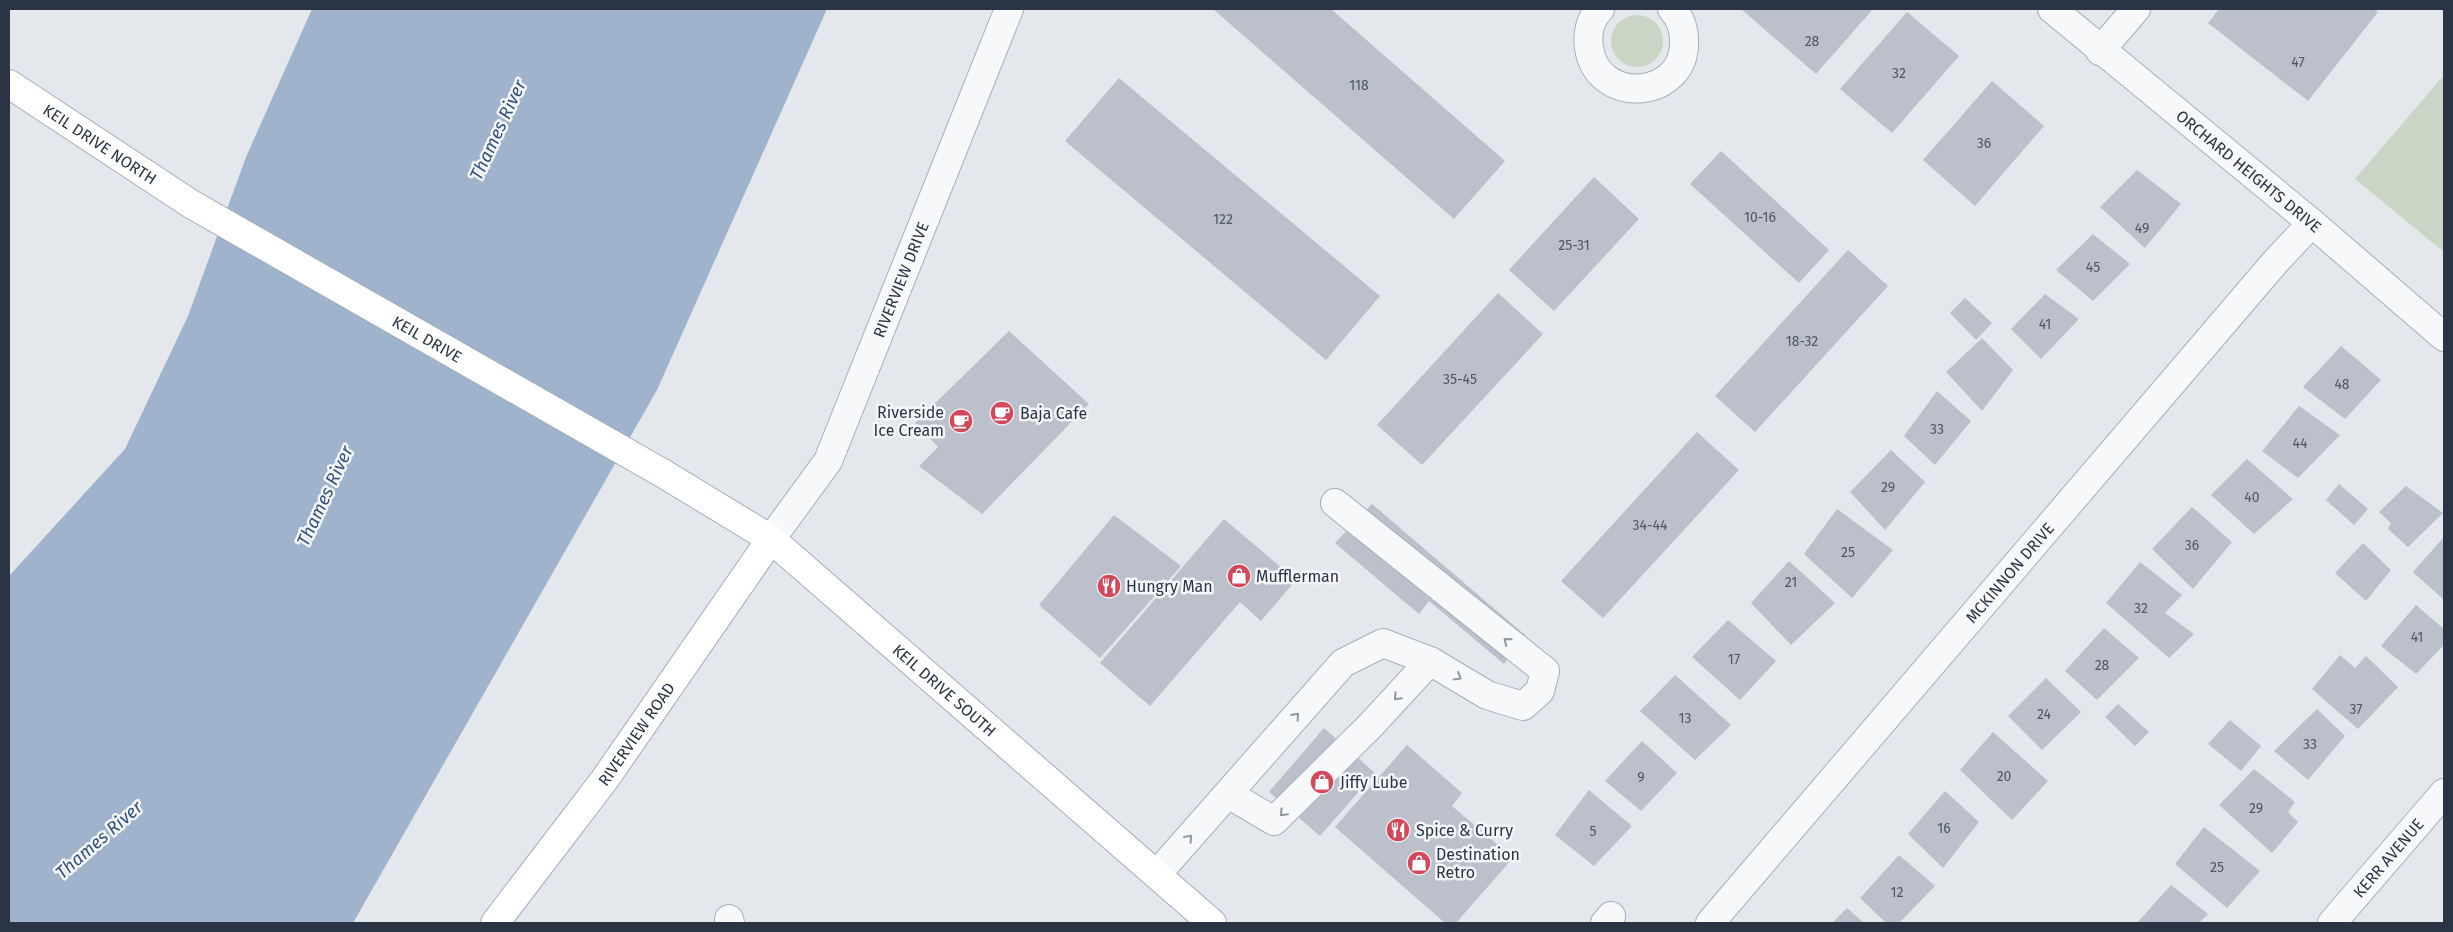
<svg xmlns="http://www.w3.org/2000/svg" width="2453" height="932" font-family="'Fira Sans',sans-serif">
	<style>
		.green { fill: #c9d6c5 }
		.water { fill: #9fb4cc }
		.building { fill: #bbc0ca }
		.lines { fill: none; stroke-linecap: round; stroke-linejoin: round }
		.minor-casing { stroke: #a9aeb7; stroke-width: 30 }
		.major-casing { stroke: #a3abb8; stroke-width: 30 }
		.minor { stroke: #f7f8fa; stroke-width: 28 }
		.major { stroke: #fff; stroke-width: 28 }
		.oneway { stroke: #9196a0 }
		.labels { text-anchor: middle; stroke-width: 5; stroke-linejoin: round; paint-order: stroke }
		.number-label { font-size: 14px; fill: #4f5766 }
		.street-label { font-size: 16px; fill: #2b3445; stroke: #f4f6f9 }
		.poi-label { font-size: 16px; fill: #2b3445; stroke: #f4f6f9; text-anchor: start }
		.water-label { font-size: 18px; font-style: italic; fill: #34527a; stroke: #f4f6f9 }
	</style>
	<rect width="100%" height="100%" fill="#e4e7ec"/>
	<!-- green -->
	<path class="green" d="M1611 41a26 26 0 1 1 52 0a26 26 0 1 1-52 0Z
		M2444 75V252L2355 179Z"/>
	<!-- water -->
	<path class="water" d="M312 9H827L657 390 353 923H9V576L125 449 188 316 246 157Z"/>
	<!-- building -->
	<path class="building" d="M1213 9H1331L1505 161 1454 219Z
		M1741 9H1873L1816 74Z
		M2219 9H2374L2378 12 2308 101 2208 23Z
		M1907 12 1959 56 1892 133 1840 89Z
		M1119 78 1380 296 1326 360 1065 141Z
		M1992 81 2044 126 1975 206 1923 160Z
		M1721 151 1829 250 1799 283 1690 184Z
		M2137 170 2181 204 2145 248 2100 207Z
		M1594 177 1639 219 1554 311 1509 270Z
		M2093 234 2130 264 2093 301 2056 270Z
		M1848 250 1888 286 1755 432 1715 396Z
		M1498 293 1543 334 1422 465 1377 425Z
		M2045 294 2079 319 2041 359 2011 329Z
		M1965 298 1992 323 1976 340 1950 313Z
		M1009 331 1089 404 982 514 919 466 938 447 915 423Z
		M1982 338 2013 370 1982 411 1946 372Z
		M2341 346 2381 380 2345 419 2303 387Z
		M1937 391 1971 421 1935 465 1904 436Z
		M2299 406 2340 435 2298 478 2262 451Z
		M1697 432 1739 470 1603 618 1561 581Z
		M1891 450 1925 482 1885 530 1850 492Z
		M2247 459 2293 499 2254 534 2211 495Z
		M2339 484 2368 509 2354 525 2326 500Z
		M2406 486 2443 513 2408 547 2388 529 2391 523 2379 512Z
		M1372 504 1525 635 1504 664 1429 601 1419 614 1335 543Z
		M2192 507 2232 542 2193 589 2152 549Z
		M1837 509 1893 550 1852 598 1804 554Z
		M1114 515 1181 566 1100 658 1039 605Z
		M1224 519 1296 580 1261 621 1240 602 1150 706 1100 663Z
		M2444 537V600L2413 572Z
		M2363 543 2391 570 2366 601 2335 573Z
		M1789 561 1835 603 1791 645 1751 603Z
		M2140 562 2182 595 2165 613 2194 634 2169 658 2106 603Z
		M2416 605 2444 629V645L2416 674 2381 646Z
		M1728 620 1776 661 1740 700 1692 657Z
		M2104 628 2139 658 2097 700 2065 671Z
		M2340 655 2355 668 2366 656 2398 687 2358 729 2312 689Z
		M1675 675 1731 725 1695 760 1640 711Z
		M2046 678 2081 712 2042 750 2008 716Z
		M2118 704 2149 732 2135 746 2105 717Z
		M2317 709 2345 736 2308 780 2274 751Z
		M2230 720 2261 746 2241 771 2208 744Z
		M1324 728 1375 773 1320 836 1269 792Z
		M1993 732 2048 781 2012 820 1960 770Z
		M1642 741 1677 773 1641 811 1605 781Z
		M1407 745 1462 793 1452 806 1513 858 1456 923H1445L1335 827Z
		M2254 769 2295 802 2288 812 2298 822 2272 853 2219 805Z
		M1589 790 1632 826 1594 866 1555 835Z
		M1945 791 1979 822 1943 868 1908 834Z
		M2204 827 2260 871 2227 908 2175 864Z
		M1899 855 1935 886 1899 923H1886L1860 898Z
		M2171 885 2208 914 2199 923H2137Z
		M1847 908 1864 923H1832Z"/>
	<g class="lines">
		<!-- minor casing -->
		<g class="minor-casing">
			<g id="minor">
				<path d="M1600 9C1590 19 1587 34 1589 48 1598 107 1687 99 1684 40 1684 28 1680 18 1672 9"/>
				<path id="s1" d="M2052 9 2312 223 2444 337"/>
				<path d="M2100 51 2136 9"/>
				<path id="s2" d="M771 539 828 461 1009 9"/>
				<path d="M1228 794 1274 821 1370 726 1430 661"/>
				<path d="M1157 874 1343 663 1383 643 1430 661 1487 695 1523 706 1540 691 1545 671 1335 503"/>
				<path d="M729 919 730 923"/>
				<path d="M1605 923 1611 916"/>
				<path id="s3" d="M1710 923 2277 260 2312 223"/>
				<path id="s4" d="M2332 923 2444 793"/>
			</g>
		</g>
		<!-- major casing -->
		<g class="major-casing">
			<g id="major">
				<path id="s5" d="M9 84 191 204 664 474 771 539 1212 923"/>
				<path id="s6" d="M495 923 605 779 771 539"/>
			</g>
		</g>
		<!-- minor -->
		<use href="#minor" class="minor"/>
		<!-- major -->
		<use href="#major" class="major"/>
	</g>
	<!-- one-way arrows -->
	<defs><path id="oneway-chevron" d="M-2-3.5L2.5 0L-2 3.5" fill="none" stroke-width="1.6" stroke-linecap="round" stroke-linejoin="round" transform="scale(1.25)"/></defs>
	<g class="oneway">
		<use href="#oneway-chevron" transform="translate(1507 641) rotate(-141)"/>
		<use href="#oneway-chevron" transform="translate(1458 677) rotate(31)"/>
		<use href="#oneway-chevron" transform="translate(1397 697) rotate(133)"/>
		<use href="#oneway-chevron" transform="translate(1296 716) rotate(-48)"/>
		<use href="#oneway-chevron" transform="translate(1283 813) rotate(135)"/>
		<use href="#oneway-chevron" transform="translate(1189 838) rotate(-49)"/>
	</g>
	<!-- icons -->
	<defs>
		<g id="cafe-disc" transform="scale(1.25)"><circle r="9.5" fill="#d1495b" stroke="#f4f6f9"/><path d="M-5.5-4.5H6V0H3Q3 3.5 0 3.5H-2.5Q-5.5 3.5-5.5 0ZM3-3.2v2h1.7v-2ZM-6 4.5H4V6H-6Z" fill="#fff"/></g>
		<g id="shop-disc" transform="scale(1.25)"><circle r="9.5" fill="#d1495b" stroke="#f4f6f9"/><path d="M-5-2.5h2.3a2.7 3.5 0 0 1 5.4 0H5L5.5 6h-11ZM-1.5-2.5h3a1.5 2.3 0 0 0-3 0Z" fill="#fff"/></g>
		<g id="restaurant-disc" transform="scale(1.25)"><circle r="9.5" fill="#d1495b" stroke="#f4f6f9"/><path d="M-5-6h1v4h1v-4h1v4h1v-4h1v5L-1.5 .5V6h-2V.5L-5-1ZM5-6V6H3V1.5H1.5Q1.5-4 5-6Z" fill="#fff"/></g>
	</defs>
	<g fill-rule="evenodd">
		<use href="#cafe-disc" x="1002" y="413"/>
		<use href="#cafe-disc" x="961" y="421"/>
		<use href="#shop-disc" x="1239" y="576"/>
		<use href="#restaurant-disc" x="1109" y="586"/>
		<use href="#shop-disc" x="1322" y="782"/>
		<use href="#restaurant-disc" x="1398" y="830"/>
		<use href="#shop-disc" x="1419" y="863"/>
	</g>
	<g class="labels">
		<!-- number labels -->
		<g class="number-label">
			<text x="1812" y="46">28</text>
			<text x="2298" y="67">47</text>
			<text x="1899" y="78">32</text>
			<text x="1359" y="90">118</text>
			<text x="1984" y="148">36</text>
			<text x="1760" y="222">10-16</text>
			<text x="1223" y="224">122</text>
			<text x="2142" y="233">49</text>
			<text x="1574" y="250">25-31</text>
			<text x="2093" y="272">45</text>
			<text x="2045" y="329">41</text>
			<text x="1802" y="346">18-32</text>
			<text x="1460" y="384">35-45</text>
			<text x="2342" y="389">48</text>
			<text x="1937" y="434">33</text>
			<text x="2300" y="448">44</text>
			<text x="1888" y="492">29</text>
			<text x="2252" y="502">40</text>
			<text x="1650" y="530">34-44</text>
			<text x="2192" y="550">36</text>
			<text x="1848" y="557">25</text>
			<text x="1791" y="587">21</text>
			<text x="2141" y="613">32</text>
			<text x="2417" y="642">41</text>
			<text x="1734" y="664">17</text>
			<text x="2102" y="670">28</text>
			<text x="2356" y="714">37</text>
			<text x="2044" y="719">24</text>
			<text x="1685" y="723">13</text>
			<text x="2310" y="749">33</text>
			<text x="2004" y="781">20</text>
			<text x="1641" y="782">9</text>
			<text x="2256" y="813">29</text>
			<text x="1944" y="833">16</text>
			<text x="1593" y="836">5</text>
			<text x="2217" y="872">25</text>
			<text x="1897" y="897">12</text>
		</g>
		<!-- street labels -->
		<g class="street-label">
			<text dy="6" stroke="none"><textPath href="#s5" startOffset="109">KEIL DRIVE NORTH</textPath></text>
			<text dy="6" stroke="none"><textPath href="#s1" startOffset="255">ORCHARD HEIGHTS DRIVE</textPath></text>
			<text dy="6" stroke="none"><textPath href="#s2" startOffset="292">RIVERVIEW DRIVE</textPath></text>
			<text dy="6" stroke="none"><textPath href="#s5" startOffset="490">KEIL DRIVE</textPath></text>
			<text dy="6" stroke="none"><textPath href="#s3" startOffset="461">MCKINNON DRIVE</textPath></text>
			<text dy="6" stroke="none"><textPath href="#s5" startOffset="1118">KEIL DRIVE SOUTH</textPath></text>
			<text dy="6" stroke="none"><textPath href="#s6" startOffset="236">RIVERVIEW ROAD</textPath></text>
			<text dy="6" stroke="none"><textPath href="#s4" startOffset="86">KERR AVENUE</textPath></text>
		</g>
		<!-- poi labels -->
		<g class="poi-label">
			<text x="944" y="418" text-anchor="end">Riverside<tspan x="944" dy="18">Ice Cream</tspan></text>
			<text x="1020" y="419">Baja Cafe</text>
			<text x="1256" y="582">Mufflerman</text>
			<text x="1126" y="592">Hungry Man</text>
			<text x="1340" y="788">Jiffy Lube</text>
			<text x="1416" y="836">Spice &amp; Curry</text>
			<text x="1436" y="860">Destination<tspan x="1436" dy="18">Retro</tspan></text>
		</g>
		<!-- water labels -->
		<g class="water-label">
			<text transform="translate(498 130) rotate(-65)" y="6">Thames River</text>
			<text transform="translate(325 496) rotate(-65)" y="6">Thames River</text>
			<text transform="translate(99 840) rotate(-41)" y="6">Thames River</text>
		</g>
	</g>
	<!-- border -->
	<rect width="2453" height="932" fill="none" stroke="#2b3445" stroke-width="20"/>
</svg>
